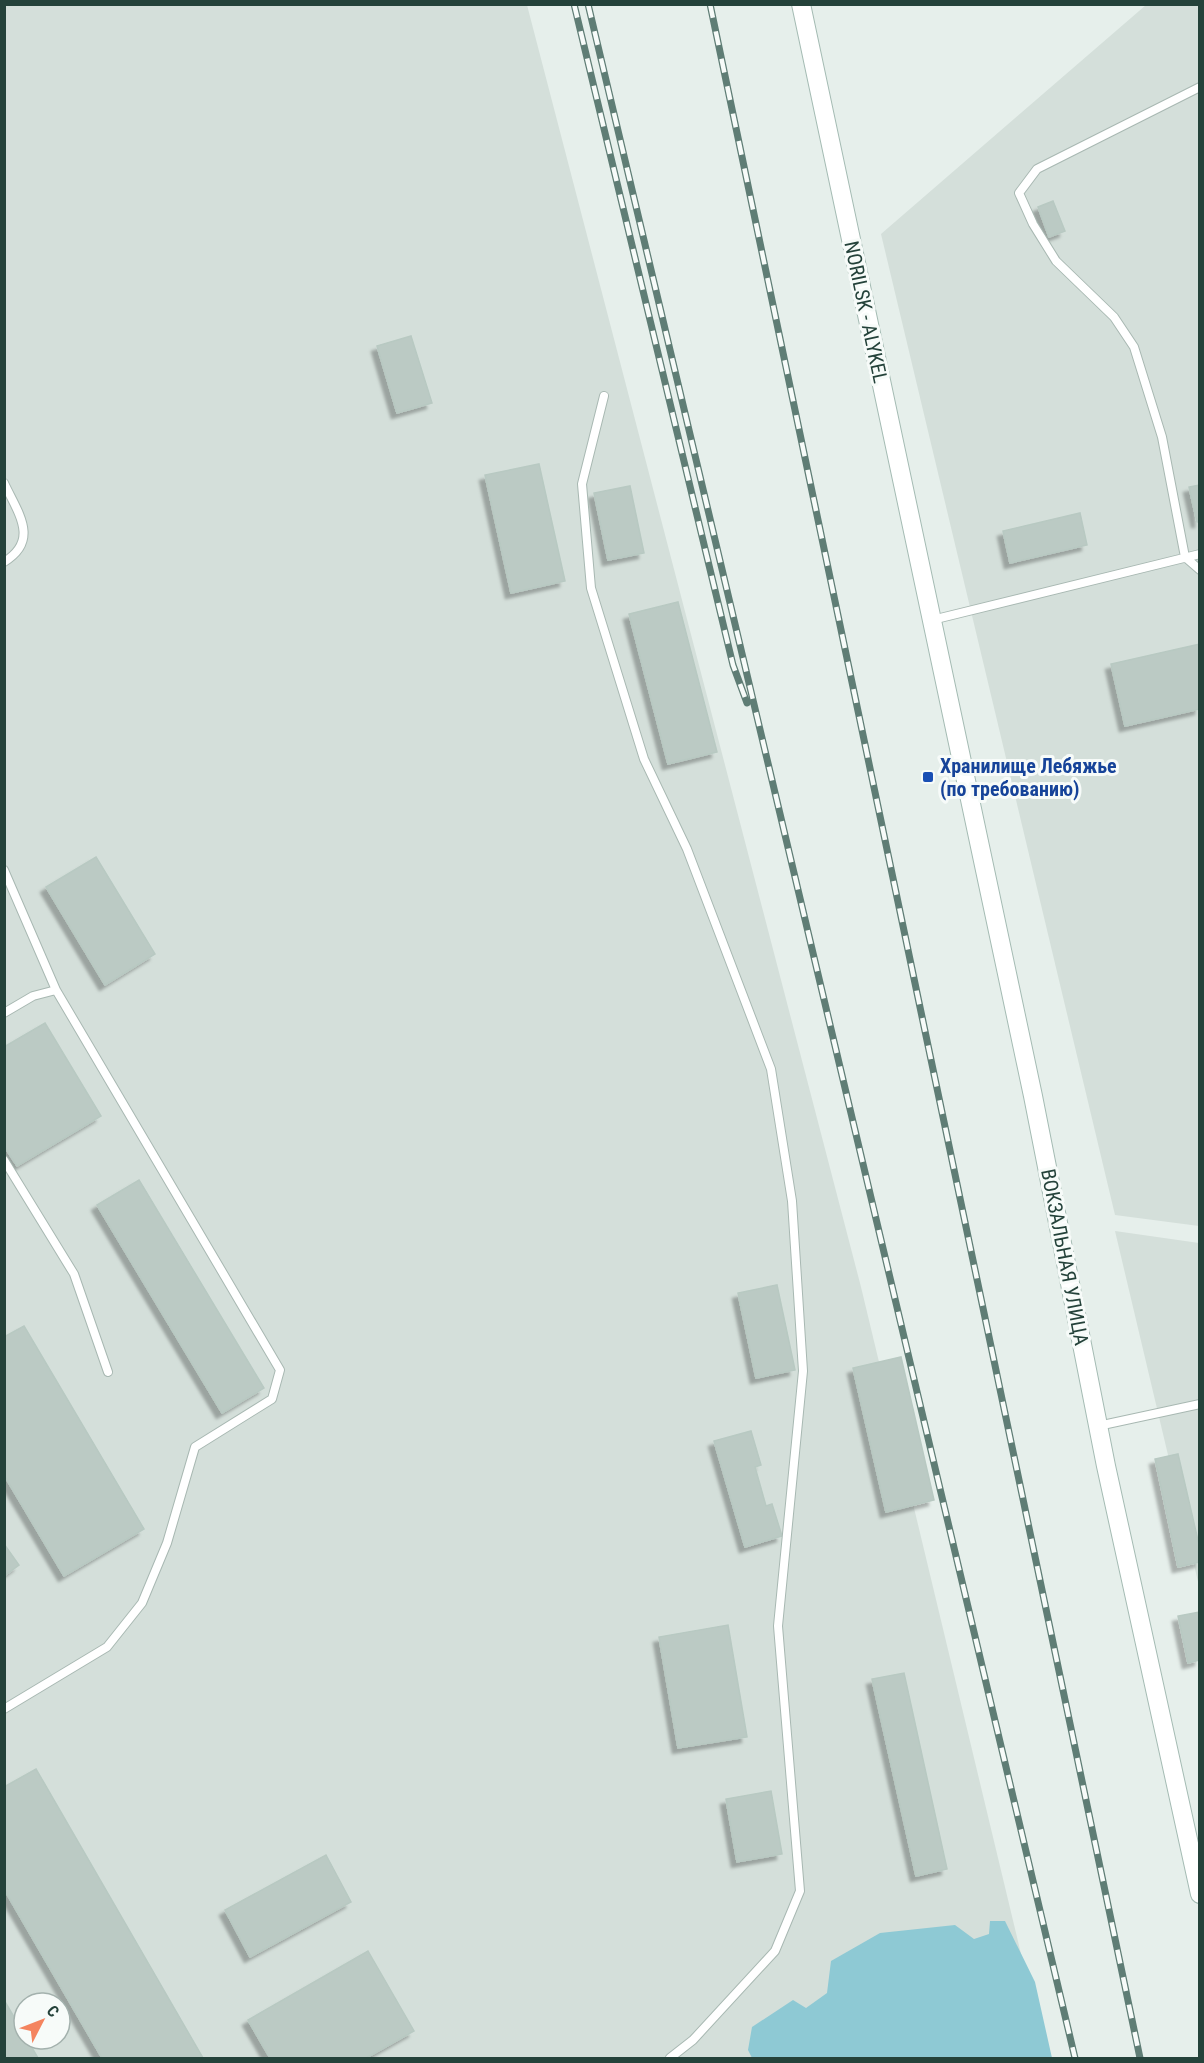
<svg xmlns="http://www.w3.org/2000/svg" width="1204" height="2063" font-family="'Roboto Condensed',sans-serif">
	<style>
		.built { fill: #d4dfda; fill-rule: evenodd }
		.water { fill: #8ec9d4 }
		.building { fill: #bbcac4; stroke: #b8c9c2; stroke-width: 1.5; filter: url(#shadow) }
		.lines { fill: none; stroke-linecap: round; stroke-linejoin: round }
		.lane-casing { stroke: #a8b8b2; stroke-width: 10 }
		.secondary-casing { stroke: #a4bbb3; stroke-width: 20 }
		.lane { stroke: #fff; stroke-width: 8 }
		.secondary { stroke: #fff; stroke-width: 18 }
		.rail-casing { stroke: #5f7d75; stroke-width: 7 }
		.rail { stroke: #f7fbf9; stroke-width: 4.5; stroke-dasharray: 14; stroke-linecap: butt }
		.transit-dot { fill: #1a4fb4; stroke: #f7fbf9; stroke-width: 2 }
		.labels { text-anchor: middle; stroke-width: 6; stroke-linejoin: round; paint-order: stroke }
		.street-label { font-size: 20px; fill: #24423a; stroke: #f7fbf9 }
		.transit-label { font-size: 20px; font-weight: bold; fill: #164399; stroke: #f7fbf9; text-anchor: start }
	</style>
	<defs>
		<filter id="shadow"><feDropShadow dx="-5.5" dy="5.5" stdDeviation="1.5" flood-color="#0004"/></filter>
	</defs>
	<rect width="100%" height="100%" fill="#e6efeb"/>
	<!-- built -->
	<path class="built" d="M5 5H527L861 1287 1046 2058H5ZM24 2003H60V2039H24Z
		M1146 5H1199V1226L1115 1215 881 234Z
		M1115 1231 1199 1243V1586Z"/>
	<!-- water -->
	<path class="water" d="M990 1921H1005L1035 1982 1052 2058H752L748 2050 752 2027 793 2000 806 2008 827 1993 831 1961 880 1933 955 1925 974 1939 989 1934Z"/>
	<!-- building -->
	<path class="building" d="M1053 201 1065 231 1049 237 1038 207Z
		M411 336 432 403 397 413 377 346Z
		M539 464 565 581 511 593 485 475Z
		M1200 485V522H1197L1189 487Z
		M630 486 644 553 608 560 594 493Z
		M1080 513 1087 545 1010 563 1003 531Z
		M678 602 717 752 668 764 629 614Z
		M1200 644V709L1125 726 1111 664Z
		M96 857 155 954 105 985 46 887Z
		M45 1023 101 1116 17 1166 4 1146V1047Z
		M139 1180 264 1388 222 1413 97 1205Z
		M777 1285 795 1370 756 1378 738 1293Z
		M24 1326 144 1529 64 1576 4 1475V1337Z
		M901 1357 934 1500 886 1512 853 1368Z
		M751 1431 761 1465 755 1467 766 1506 772 1504 782 1536 745 1547 714 1441Z
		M1178 1454 1200 1549V1562L1178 1567 1155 1459Z
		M4 1544 19 1565 4 1576Z
		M1200 1612V1660L1188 1663 1178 1616Z
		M728 1625 747 1737 678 1748 659 1637Z
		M904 1673 947 1869 916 1876 872 1679Z
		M36 1769 203 2058H102L4 1889V1787Z
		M771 1791 782 1854 737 1862 726 1799Z
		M326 1855 351 1902 250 1957 225 1910Z
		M368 1951 414 2031 366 2058H270L248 2020Z
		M4 2000 24 2034V2039H27L38 2058H4Z"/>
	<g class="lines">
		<!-- lane casing -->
		<g class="lane-casing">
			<path id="lane" d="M1200 87 1037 169 1019 193 1033 224 1056 261 1114 317 1134 347 1162 437 1185 557 1200 570
				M604 396 582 484 591 588 644 759 687 849 771 1069 792 1201 803 1371 778 1626 800 1891 775 1951 693 2040 670 2058
				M4 483C18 513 40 540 4 562
				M932 620 1200 554
				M4 870 56 990
				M4 1013 33 996 56 990 280 1370 272 1399 195 1447 167 1543 142 1603 107 1647 4 1709
				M4 1160 74 1274 108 1372
				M1098 1426 1200 1404"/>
		</g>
		<!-- secondary casing -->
		<g class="secondary-casing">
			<path id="secondary" d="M801 4 1033 1096 1106 1466 1200 1894"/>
		</g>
		<!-- lane -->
		<use href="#lane" class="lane"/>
		<!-- secondary -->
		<use href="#secondary" class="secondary"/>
		<!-- rail casing -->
		<g class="rail-casing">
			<path id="rail" d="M574 4 733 665 747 703
				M588 4 1075 2058
				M710 4 1140 2058"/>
		</g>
		<!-- rail -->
		<use href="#rail" class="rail"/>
	</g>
	<!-- markers -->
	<rect class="transit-dot" x="922" y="771" width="12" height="12" rx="3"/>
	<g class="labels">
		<!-- street labels -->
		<g class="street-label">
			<text transform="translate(866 312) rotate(78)" y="7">NORILSK - ALYKEL</text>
			<text transform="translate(1065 1257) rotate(79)" y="7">ВОКЗАЛЬНАЯ УЛИЦА</text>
		</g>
		<!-- transit labels -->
		<g class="transit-label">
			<text x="940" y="773">Хранилище Лебяжье<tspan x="940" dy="23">(по требованию)</tspan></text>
		</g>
	</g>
	<!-- border -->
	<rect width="1204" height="2063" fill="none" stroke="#24423a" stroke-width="12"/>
	<!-- north arrow -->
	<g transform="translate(42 2021) rotate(48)"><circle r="28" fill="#f7fbf9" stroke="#a3b1ad" stroke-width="1.5"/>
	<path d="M0-4.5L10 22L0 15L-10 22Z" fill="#f4845f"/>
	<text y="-9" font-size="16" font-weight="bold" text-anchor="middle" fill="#24423a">С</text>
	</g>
</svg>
